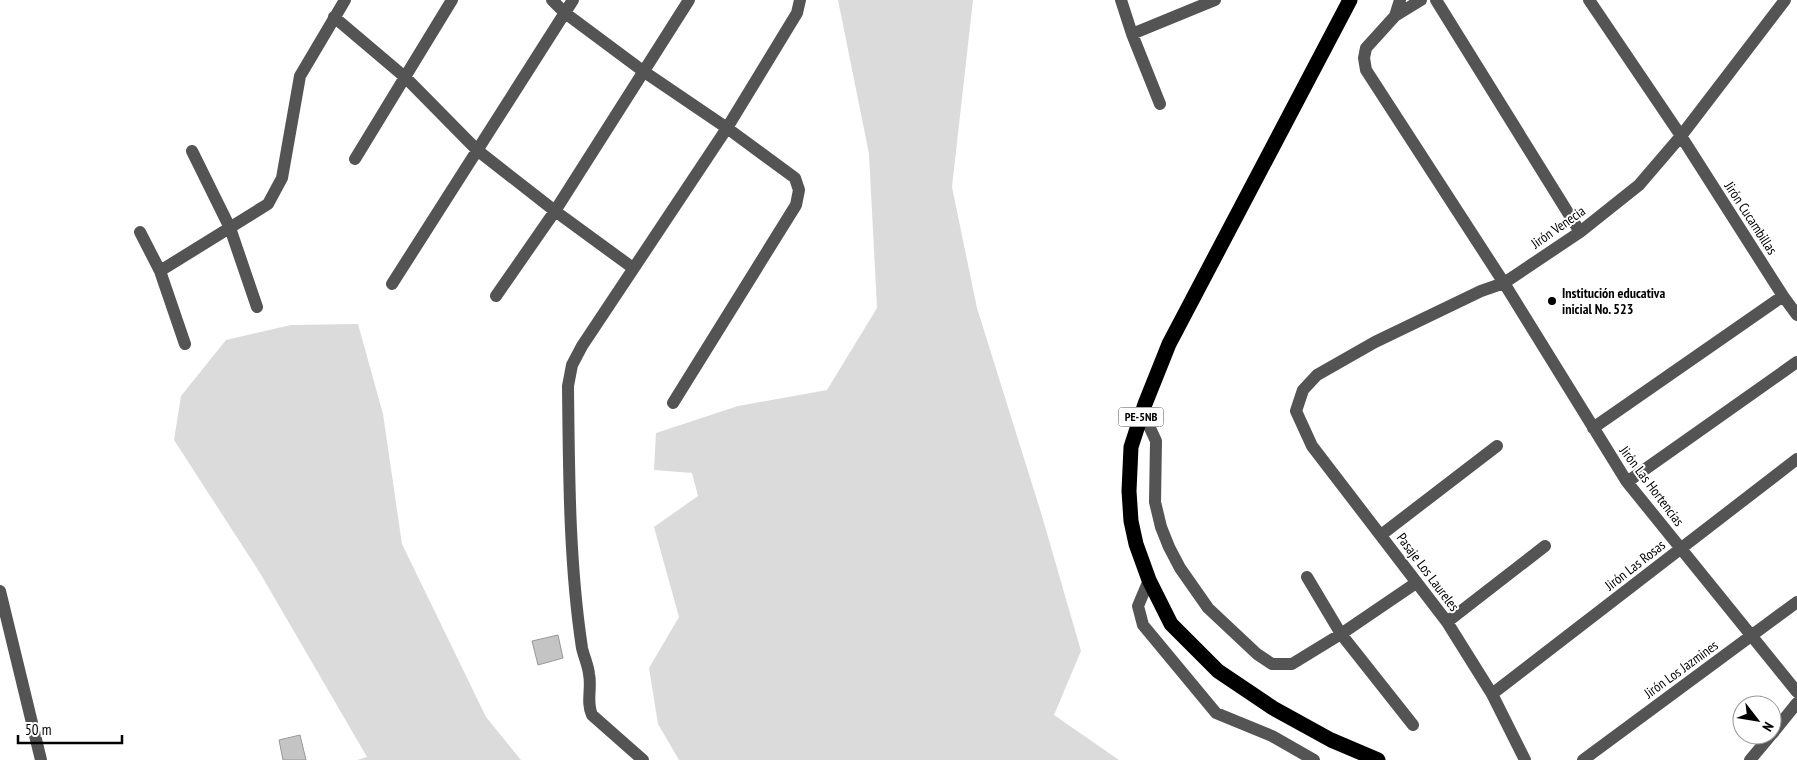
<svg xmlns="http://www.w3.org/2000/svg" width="1797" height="760" font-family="'PT Sans Narrow',sans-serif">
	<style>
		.green { fill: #dbdbdb }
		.building { fill: #c4c4c4; stroke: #989898 }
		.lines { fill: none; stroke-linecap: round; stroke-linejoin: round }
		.minor { stroke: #545454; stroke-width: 12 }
		.highway { stroke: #000; stroke-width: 15 }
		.poi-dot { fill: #000; stroke: #fff; stroke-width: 2 }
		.labels { text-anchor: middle; stroke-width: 4; stroke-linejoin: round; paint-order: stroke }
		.shield { fill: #fff; stroke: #4c4c4c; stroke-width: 1 }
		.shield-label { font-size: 12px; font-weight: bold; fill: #000 }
		.street-label { font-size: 14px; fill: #000; stroke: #fff }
		.poi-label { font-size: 14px; font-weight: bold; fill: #000; stroke: #fff; text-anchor: start }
	</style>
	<rect width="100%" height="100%" fill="#fff"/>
	<!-- green -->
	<path class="green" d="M838 0H973L952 187 977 308 1042 516 1081 651 1054 715 1119 760H679L658 724 649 668 679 617 654 527 698 496 692 473 654 470 656 433 738 406 827 390 877 308 869 154Z
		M358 324 383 414 402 544 486 717 521 760H357L367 757 260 573 174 440 181 396 226 340 291 325Z"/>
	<!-- building -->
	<path class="building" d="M558 635 563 658 538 665 532 641Z
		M300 735 306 760H283L279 740Z"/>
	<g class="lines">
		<!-- minor -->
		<path class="minor" d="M552 0 565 13 643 71 727 128 795 178 799 190 796 205 673 403
			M1121 0 1132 34 1160 104
			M1400 0 1395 16 1366 48 1364 58 1366 70 1504 283 1627 482 1797 692
			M1436 0 1580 232
			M1589 0 1681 136 1783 296 1797 315
			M1395 16 1421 0
			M334 17 406 78 477 150 555 211 633 268
			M1132 34 1215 0
			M192 151 230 228 257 307
			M355 159 452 0
			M140 232 160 271 185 344
			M160 271 268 204 282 178 300 76 345 0
			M392 284 573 0
			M496 296 555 211 689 0
			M1141 416 1150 428 1156 441 1155 502 1161 527 1169 547 1180 568 1208 608 1257 654 1272 664H1292L1341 634 1416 583
			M1593 428 1783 296
			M1627 482 1797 362
			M1381 535 1497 446
			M1307 577 1341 634 1413 725
			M1149 580 1138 606 1143 625 1216 713 1272 736 1314 760
			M0 591 41 760
			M1447 622 1545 546
			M1492 694 1797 459
			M1772 734 1797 703
			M643 760 592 715C586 702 592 688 589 674 588 665 584 657 582 648 569 562 569 474 568 386L572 365 582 346 727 128 797 13 800 0
			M1525 760 1492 694 1447 622 1312 446 1296 411 1303 390 1317 375 1375 342 1481 291 1504 283 1580 232 1639 185 1681 136 1785 0
			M1583 760 1797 602
			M1750 760 1771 735"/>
		<!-- highway -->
		<path class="highway" d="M1350 0 1169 344 1145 404 1131 447 1129 491 1131 521 1136 544 1149 580 1171 624 1218 671 1273 708 1331 740 1378 760"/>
	</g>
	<!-- markers -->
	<circle class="poi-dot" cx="1552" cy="301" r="5"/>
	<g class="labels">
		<!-- shield labels -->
		<rect class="shield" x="1118.5" y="407.5" width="45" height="19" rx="4"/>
		<g class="shield-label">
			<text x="1141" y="421">PE-5NB</text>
		</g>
		<!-- street labels -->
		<g class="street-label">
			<text transform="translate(1751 218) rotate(57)" y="5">Jirón Cucambillas</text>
			<text transform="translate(1558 227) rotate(-35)" y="5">Jirón Venecia</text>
			<text transform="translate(1652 486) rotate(53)" y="5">Jirón Las Hortencias</text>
			<text transform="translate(1635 565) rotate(-38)" y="5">Jirón Las Rosas</text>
			<text transform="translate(1428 572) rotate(53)" y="5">Pasaje Los Laureles</text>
			<text transform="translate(1681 669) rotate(-36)" y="5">Jirón Los Jazmines</text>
		</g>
		<!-- poi labels -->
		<g class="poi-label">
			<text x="1562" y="298">Institución educativa<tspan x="1562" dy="16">inicial No. 523</tspan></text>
		</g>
	</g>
	<!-- north arrow -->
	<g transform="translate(1757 720) rotate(121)"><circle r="24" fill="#ffffff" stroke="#999999"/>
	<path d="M0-4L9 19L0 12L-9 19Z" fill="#000000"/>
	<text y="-8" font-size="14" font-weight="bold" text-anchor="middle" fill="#000000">N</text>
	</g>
	<!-- scale -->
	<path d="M18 735v8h104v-8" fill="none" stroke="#000000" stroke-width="2.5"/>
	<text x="25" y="735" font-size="15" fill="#000000" stroke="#ffffff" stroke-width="4" paint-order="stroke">50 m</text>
</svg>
